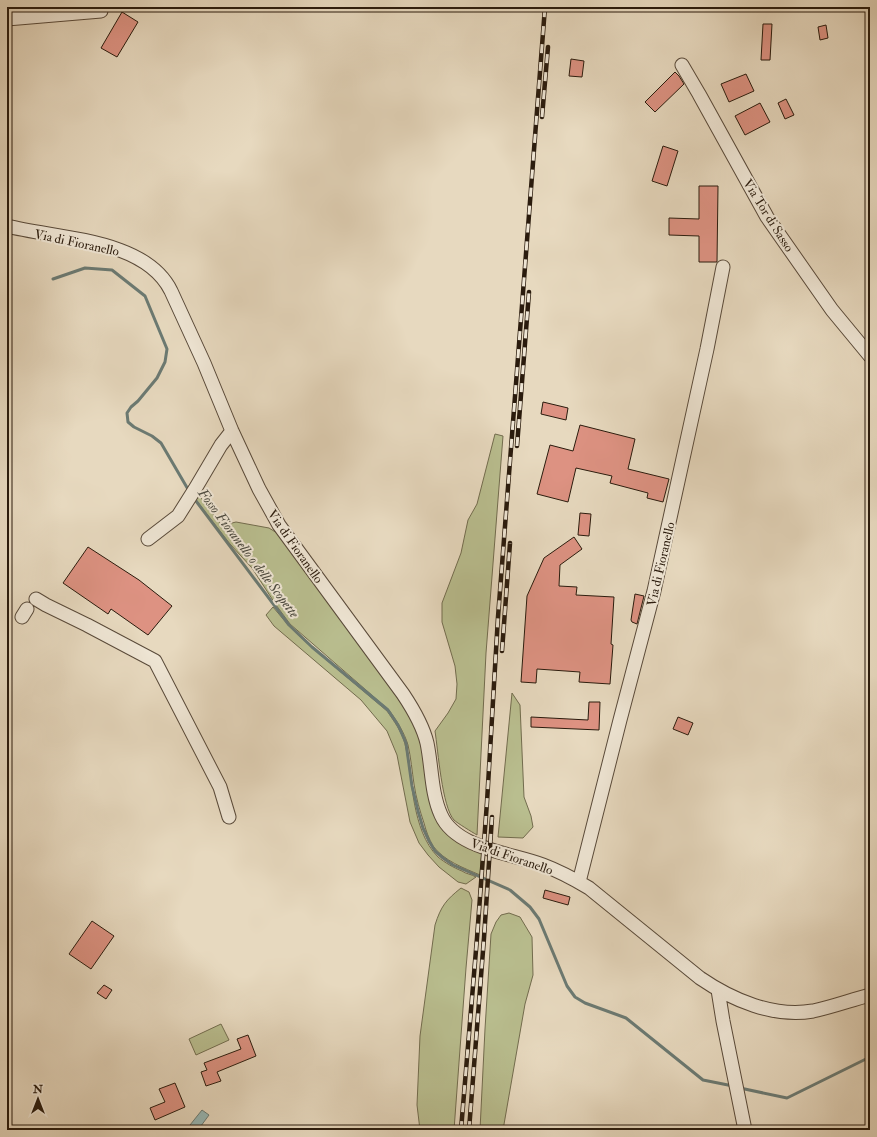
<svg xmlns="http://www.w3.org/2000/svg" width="877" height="1137" font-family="'IM FELL Double Pica',serif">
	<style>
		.green { fill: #b9be8f; stroke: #726c4e }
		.water { fill: #97b9b7; stroke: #6b7a73 }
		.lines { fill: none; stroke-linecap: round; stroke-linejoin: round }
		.stream { stroke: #6b7a73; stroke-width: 3 }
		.building { fill: #dd9282; stroke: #2a1b0d }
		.minor-casing { stroke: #594a3a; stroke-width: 15 }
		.minor { stroke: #efe6d5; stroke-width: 13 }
		.rail-casing { stroke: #2a1b0d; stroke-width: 4.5 }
		.rail { stroke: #efe6d5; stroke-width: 3; stroke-dasharray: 9; stroke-linecap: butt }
		.labels { text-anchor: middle; stroke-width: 4; stroke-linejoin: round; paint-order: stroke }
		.street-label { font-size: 13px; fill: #2a1b0d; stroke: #efe6d5 }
		.water-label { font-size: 14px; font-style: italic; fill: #4b4a40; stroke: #efe6d5 }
	</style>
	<rect width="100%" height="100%" fill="#e7d9bf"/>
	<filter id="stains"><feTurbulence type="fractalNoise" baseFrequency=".005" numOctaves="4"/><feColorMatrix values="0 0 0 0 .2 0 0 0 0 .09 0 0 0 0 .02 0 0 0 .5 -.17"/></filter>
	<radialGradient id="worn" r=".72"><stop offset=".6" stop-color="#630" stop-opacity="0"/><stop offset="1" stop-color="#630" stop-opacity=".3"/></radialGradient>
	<!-- green -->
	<path class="green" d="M495 434 503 436 486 653 477 835C472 832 457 823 454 820 442 807 438 750 435 731L448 713 456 699 457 684 455 666 442 622V603L461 553 468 520 477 504Z
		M199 495 218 521 229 531 228 524 236 522 269 528 277 533 345 621 405 709 416 729 420 740 432 806 482 851 480 875C464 868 444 861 433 846 429 839 426 831 424 823 420 811 416 798 414 784 412 771 411 758 408 745 404 732 397 721 389 710L290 624 276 605 252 568 230 544 196 500Z
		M273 607 289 626 310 646 387 711C394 721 402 732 405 744 413 778 411 830 438 857 444 862 454 868 462 871 466 874 471 874 476 877L466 884 458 882 439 867 428 855 419 843 410 822 397 755 387 731 361 700 274 626 266 615Z
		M512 693 520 705 524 797 531 816 533 827 523 838 498 837Z
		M461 888 469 892 472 900 466 968 454 1130H420L417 1105 420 1036 435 925C441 906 446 900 461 888Z
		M509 913 520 917 532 937 533 975 525 1004 503 1130H480L485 1029 491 934 496 922 501 915Z
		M221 1024 229 1040 196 1055 189 1039Z"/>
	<!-- water -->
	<path class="water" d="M202 1110 209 1115 198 1130H197L190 1125Z"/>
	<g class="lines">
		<!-- stream -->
		<path class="stream" d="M53 279 85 268 112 270 145 296 167 349 165 362 157 378 138 401 131 407 127 413 128 422 134 427 152 436 161 443 189 491
			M193 497 289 625 312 647 388 710 398 725 406 743 412 786 418 811 423 828 429 841 435 851 443 858 453 865 510 890 530 907 539 919 567 986 575 997 585 1003 626 1018 703 1080 733 1086
			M740 1088 787 1098 870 1057"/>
	</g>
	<!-- building -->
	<path class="building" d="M122 12 138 22 117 57 101 48Z
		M763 24H772L770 60H761Z
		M826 25 828 38 820 40 818 27Z
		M571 59 584 61 582 77 569 76Z
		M675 72 679 76 684 84 655 112 645 102Z
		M746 74 754 91 729 102 721 84Z
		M786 99 794 115 785 119 778 103Z
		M760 103 770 122 745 135 735 116Z
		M663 146 678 151 667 186 652 181Z
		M699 186H718L717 262H699V236L669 235V218L699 219Z
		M543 402 568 408 566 420 541 414Z
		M580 425 635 439 628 469 669 479 663 502 647 498 648 493 610 483 612 476 576 468 568 502 537 494 550 445 573 451Z
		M580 513 591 514 589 536 578 535Z
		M574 537 582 549 560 565 559 586 577 587 576 595 614 597 611 644 613 645 610 684 579 682 580 672 537 669 536 683 521 682 527 596 544 558Z
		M88 547 139 580 172 606 148 635 111 609 108 614 63 583Z
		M635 594 644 596 637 624 632 622 631 620Z
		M589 702H600L599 730 531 727V717L588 720Z
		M678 717 693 723 688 735 673 729Z
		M545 890 570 897 568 905 543 898Z
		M92 921 114 936 91 969 69 954Z
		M104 985 112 990 106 999 97 993Z
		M248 1035 256 1056 217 1072 221 1081 206 1086 201 1072 207 1070 204 1063 241 1049 237 1039Z
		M175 1083 185 1107 155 1120 150 1108 165 1102 159 1089Z"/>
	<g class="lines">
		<!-- minor casing -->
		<g class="minor-casing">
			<path id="minor" d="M7 19 101 11
				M682 65 699 94 767 217 832 310 870 356
				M7 226C57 239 145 238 171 291L204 363 232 431 259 489 279 525 403 694C413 709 423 726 427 743 432 767 431 793 441 815 456 849 512 853 543 865 559 871 574 879 589 888L700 978C732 1000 774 1018 813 1011 832 1007 851 1000 870 995
				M148 539 178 516 195 489 221 445 232 431
				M36 599 46 605 87 625 155 661 220 787 229 817
				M22 617 27 609
				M579 882 620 720 654 591 707 349 723 267
				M718 990 723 1021 745 1130"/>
		</g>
		<!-- minor -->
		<use href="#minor" class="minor"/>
		<!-- rail casing -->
		<g class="rail-casing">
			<path id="rail" d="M542 117 548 47
				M517 446 529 292
				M502 651 510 543
				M461 1130 477 938 487 802 498 617 545 7
				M469 1130 484 938 492 817"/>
		</g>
		<!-- rail -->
		<use href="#rail" class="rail"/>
	</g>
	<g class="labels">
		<!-- street labels -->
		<g class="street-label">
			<text transform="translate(769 215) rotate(58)" y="5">Via Tor di Sasso</text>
			<text transform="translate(77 242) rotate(12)" y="5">Via di Fioranello</text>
			<text transform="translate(296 546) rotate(55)" y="5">Via di Fioranello</text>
			<text transform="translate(660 564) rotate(-77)" y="5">Via di Fioranello</text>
			<text transform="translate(512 856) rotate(19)" y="5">Via di Fioranello</text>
		</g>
		<!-- water labels -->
		<g class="water-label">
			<text transform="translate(249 553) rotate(53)" y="5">Fosso Fioranello o delle Scopette</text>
		</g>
	</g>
	<!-- margin -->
	<rect width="877" height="1137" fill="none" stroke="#e7d9bf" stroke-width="24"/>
	<rect x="8" y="8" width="861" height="1121" fill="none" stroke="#2a1b0d" stroke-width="2"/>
	<rect x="12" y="12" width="853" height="1113" fill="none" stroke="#2a1b0d"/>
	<!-- north arrow -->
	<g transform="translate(38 1099)" stroke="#efe6d5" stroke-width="3" paint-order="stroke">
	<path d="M0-3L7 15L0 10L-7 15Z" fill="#2a1b0d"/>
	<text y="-6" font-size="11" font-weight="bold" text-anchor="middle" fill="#2a1b0d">N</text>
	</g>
	<rect width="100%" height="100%" filter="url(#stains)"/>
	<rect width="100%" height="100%" fill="url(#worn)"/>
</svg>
